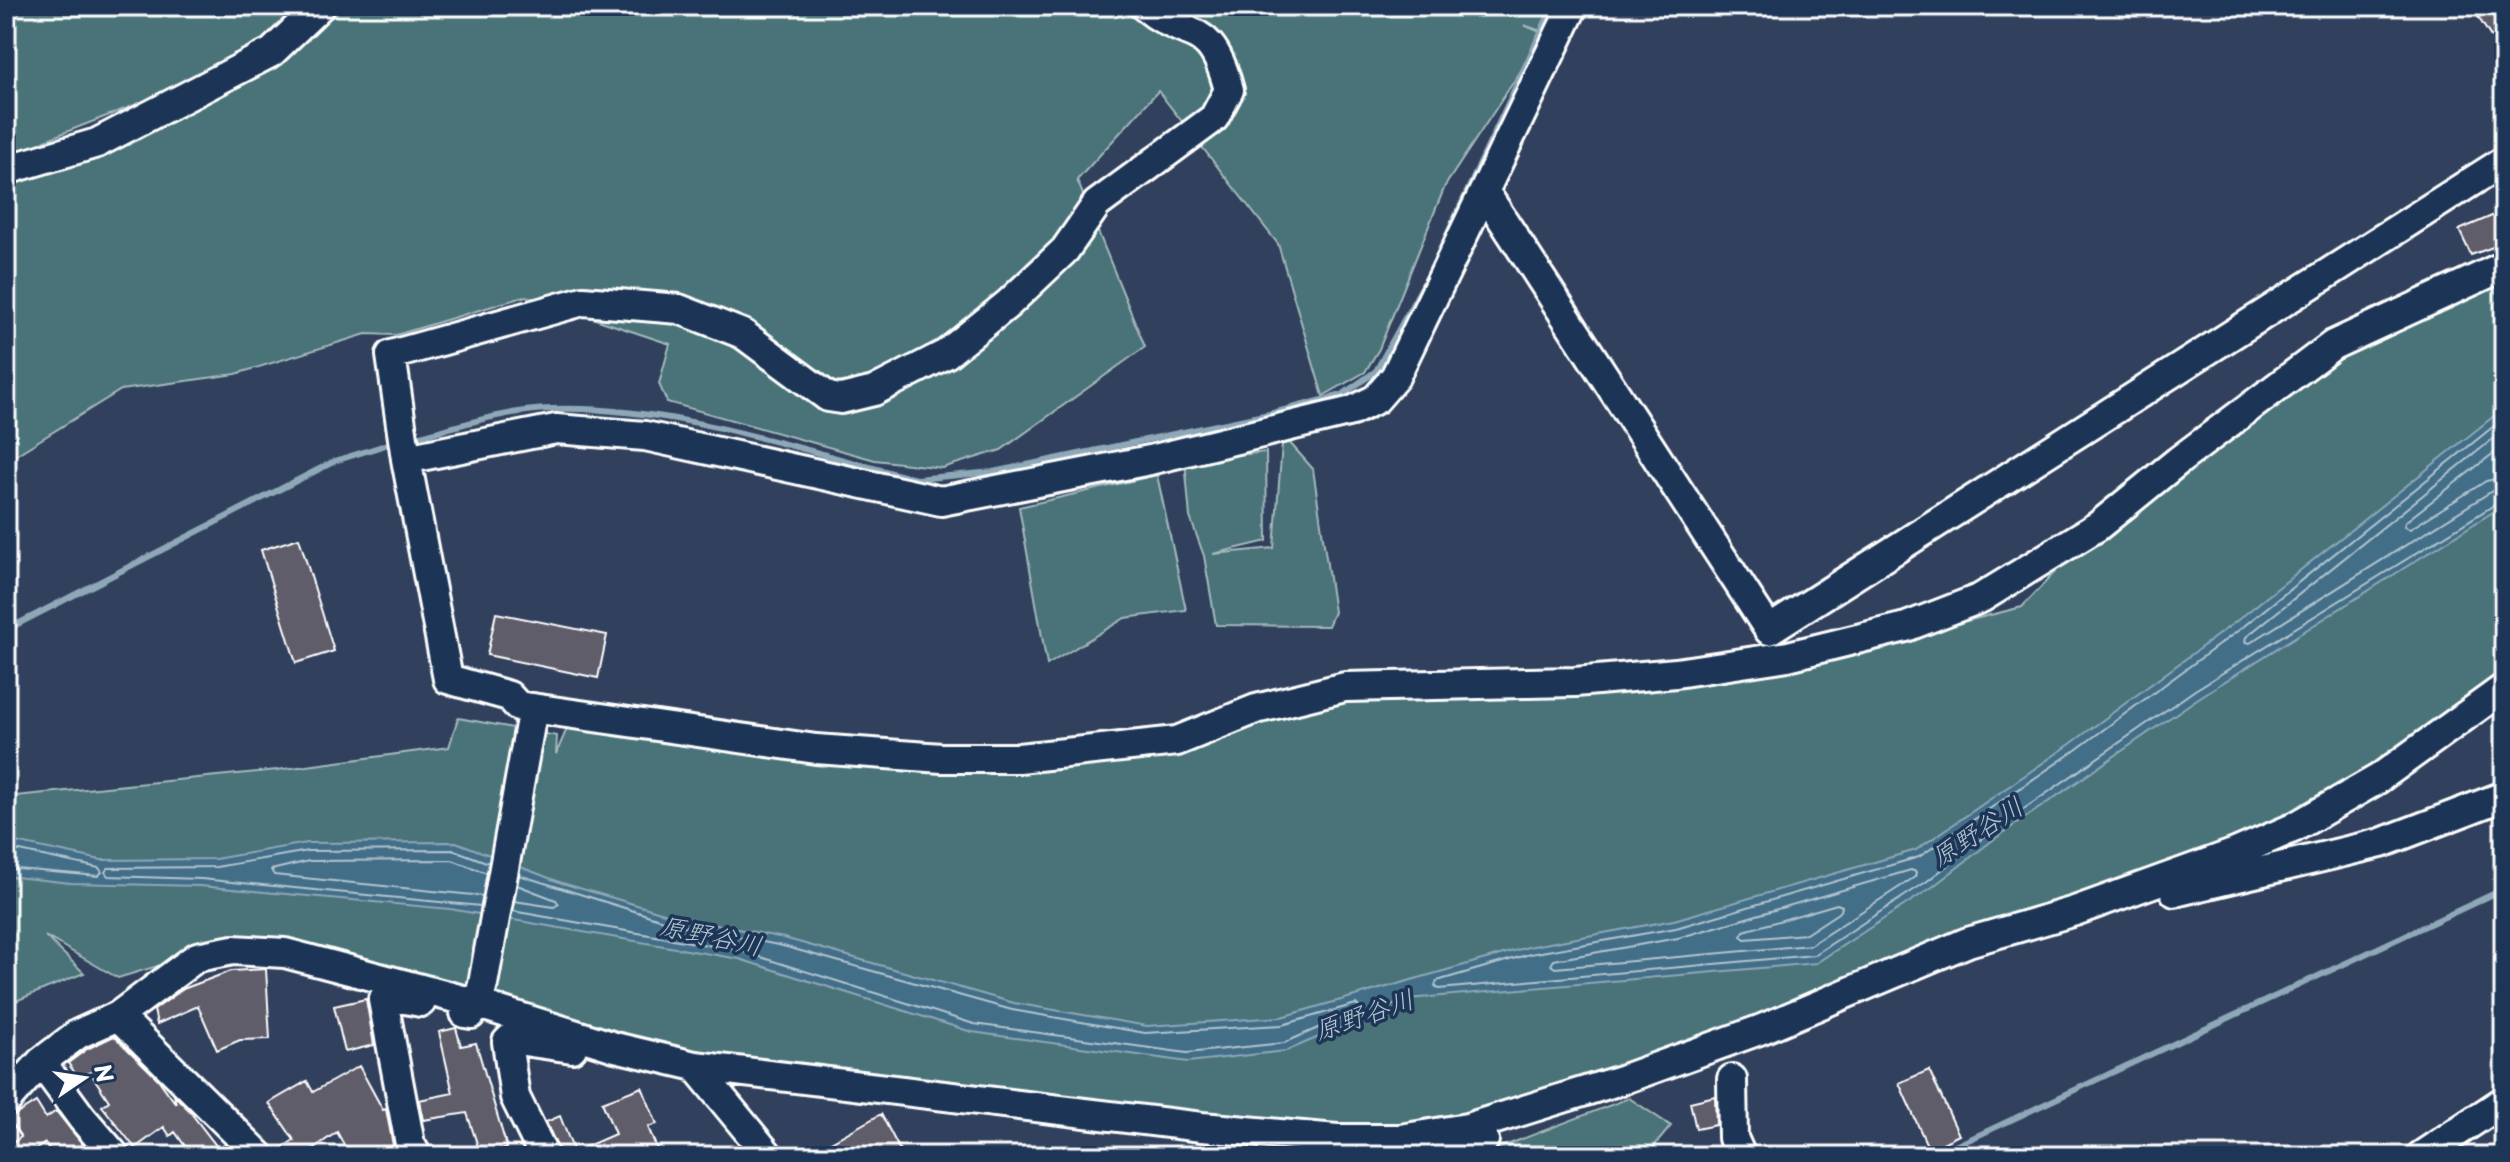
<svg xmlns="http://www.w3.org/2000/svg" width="2510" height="1162" font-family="'Playpen Sans','Klee One',sans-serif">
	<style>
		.green { fill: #497378; stroke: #a4b9bc; stroke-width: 2; fill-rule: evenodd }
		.water { fill: #426e88; stroke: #8ea8b8; stroke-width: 2 }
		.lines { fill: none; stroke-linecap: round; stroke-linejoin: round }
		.shore { stroke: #b3c5cf; stroke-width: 2 }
		.stream { stroke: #8ea8b8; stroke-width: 6 }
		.building { fill: #605d6b; stroke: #fff; stroke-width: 2 }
		.minor-casing { stroke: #fff; stroke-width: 34 }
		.minor { stroke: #1d3557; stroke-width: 28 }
		.labels { text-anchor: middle; stroke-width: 7; stroke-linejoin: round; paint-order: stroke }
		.water-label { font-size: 26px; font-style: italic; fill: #b3c5cf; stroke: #1d3557 }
	</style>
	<rect width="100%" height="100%" fill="#31415d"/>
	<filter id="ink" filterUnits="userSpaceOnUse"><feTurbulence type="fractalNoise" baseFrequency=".0125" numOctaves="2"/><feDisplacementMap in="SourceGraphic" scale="16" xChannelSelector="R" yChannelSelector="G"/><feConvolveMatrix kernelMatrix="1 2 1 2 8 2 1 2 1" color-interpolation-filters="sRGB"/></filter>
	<g filter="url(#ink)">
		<!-- green -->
		<path class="green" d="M6 6H1477L1485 10 1488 6H1559L1546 33 1524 25 1545 34 1445 186 1379 349 1365 372 1323 396 1278 244 1158 91 1077 180 1145 347 1001 450 942 468 875 460 667 402 659 384 670 344 526 296 396 335 366 334 236 374 121 390 6 461ZM173 90 88 133 43 141Z
			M2504 263V678L2306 811 2213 861 1762 1022 1422 1136 695 1066 250 938 118 978 45 936 84 973 6 1005V797L277 770 449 747 458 718 557 736 556 754 568 726 1056 755 1256 709 1536 682H1724L2022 607 2098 526 2342 341Z
			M1290 443 1313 469 1334 612 1328 626 1216 625 1204 556 1190 517 1185 461 1266 452 1267 541 1213 554 1274 548 1282 444Z
			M1157 475 1186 610 1125 618 1047 665 1019 507Z
			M1629 1098 1671 1126 1646 1156H1478Z"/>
		<!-- water -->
		<path class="water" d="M2504 408V505L2200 697 1993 840 1931 888 1816 963 1408 999 1286 1051 1188 1062 972 1032 739 959 450 909 200 886 71 883 6 876V840L101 860 215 859 307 843 456 842 562 883 681 918 784 938 1014 1003 1147 1026 1281 1017 1528 947 1674 920 1916 850 2069 745 2234 623Z"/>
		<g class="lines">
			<!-- shore -->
			<path class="shore" d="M2504 418 2239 630 2073 752 1919 857 1676 928 1530 954 1437 981 1435 986 1439 989 1814 955 1926 882 1988 834 2195 690 2504 499
				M2504 430 2246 637 2245 642 2250 643 2492 491 2504 489
				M2504 445 2405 522 2404 527 2410 529 2486 481 2504 477
				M6 848 99 868 102 872 98 876 6 868
				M1911 870 1916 872 1915 877 1810 945 1555 968 1551 965 1554 960 1678 938Z
				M483 896 274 875 271 870 309 861 452 860 487 873
				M514 901 554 907 559 904 556 900 517 885
				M1837 904 1842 906 1841 911 1806 934 1745 939 1741 936 1744 931Z
				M481 906 201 879 108 876 105 872 108 868 216 867 308 851 454 850 489 863
				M512 911 741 951 974 1024 1187 1053 1284 1043 1361 1009 1356 1004 1282 1025 1145 1033 1012 1010 783 946 679 925 519 875"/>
			<!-- stream -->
			<path class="stream" d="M409 439C456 427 504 410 552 409 675 405 799 450 916 479L993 472 1269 414 1342 395 1376 371 1429 274 1553 6
				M6 630 335 461 395 442
				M1934 1156 2504 889"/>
		</g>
		<!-- building -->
		<path class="building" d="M2471 6H2504V57Z
			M2499 213 2504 243 2471 255 2459 230Z
			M299 538 334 651 296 663 261 550Z
			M496 613 607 635 598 678 487 655Z
			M266 969 270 1039 240 1040 217 1050 198 1006 157 1024 154 1010 183 989 231 971Z
			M366 999 374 1045 345 1052 334 1006Z
			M456 1028 461 1046 476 1043 507 1148 481 1156 467 1113 423 1120 419 1100 453 1093 439 1032Z
			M114 1036 158 1079 176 1104 174 1095 187 1108 224 1156H192L175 1132 170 1136 164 1127 135 1148 102 1106 109 1101 90 1072 79 1079 68 1063 87 1049Z
			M359 1066 383 1110 386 1109 393 1145 386 1150 389 1156H350L337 1132 303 1156H277L276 1152 294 1140 269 1103 307 1081 313 1092Z
			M1929 1070 1959 1135 1929 1150 1899 1083Z
			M642 1087 657 1124 648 1127 660 1156H561L546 1122 560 1116 574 1152 615 1134 602 1102Z
			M1715 1096 1716 1125 1696 1129 1690 1102Z
			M36 1102 46 1118 56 1111 92 1156H55L45 1143 26 1156H6V1147L21 1137 9 1119Z
			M881 1114 903 1156H806Z"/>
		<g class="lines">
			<!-- minor casing -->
			<g class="minor-casing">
				<path id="minor" d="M1144 6C1190 44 1210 17 1229 90L1214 118 1097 204 1065 250 1008 304 946 354 874 391 841 399 828 397 743 334 679 309 583 301 391 355 406 459 448 679 509 696 518 706 816 749 942 758H1019L1177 741 1256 709 1345 687 1575 682 1676 673 1788 656 1906 627 1981 598 2098 526 2178 461 2333 345 2504 266
					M6 170 97 143 272 52 320 6
					M1486 194 1769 630 2504 161
					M406 459 556 429 645 436 941 501 1150 460 1352 411 1376 399 1395 377 1573 6
					M2175 892 2381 843 2504 796
					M465 1013 471 1014 478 1004 483 984 533 708
					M118 1016 260 1156
					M41 1062 82 1118 115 1156
					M695 1066 769 1156
					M1732 1079 1733 1138 1741 1156
					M6 1101 41 1062 78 1034 118 1016 197 957 233 950 285 953 478 1004 615 1047 695 1066 1202 1127 1337 1139H1400L1467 1128 1624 1079 1762 1029 1968 942 2075 911 2233 854 2293 828 2378 779 2504 688
					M417 1156 410 1144 383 1000 395 997 421 1002
					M544 1156 515 1097 507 1042 510 1039 572 1048
					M1432 1156 1484 1140
					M2421 1156 2504 1101"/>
			</g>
			<!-- minor -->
			<use href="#minor" class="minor"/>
		</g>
	</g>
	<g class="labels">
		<!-- water labels -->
		<g class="water-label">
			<text transform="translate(1977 832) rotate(-33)" y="9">原野谷川</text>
			<text transform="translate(711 936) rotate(12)" y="9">原野谷川</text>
			<text transform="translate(1364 1015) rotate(-19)" y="9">原野谷川</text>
		</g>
	</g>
	<!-- margin -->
	<rect width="2510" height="1162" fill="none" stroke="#1d3557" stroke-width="32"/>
	<rect x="16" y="16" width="2478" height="1130" fill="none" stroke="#fff" stroke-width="3" filter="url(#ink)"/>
	<!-- north arrow -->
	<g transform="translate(84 1078) rotate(77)" stroke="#1d3557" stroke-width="6" paint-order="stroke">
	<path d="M0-6L14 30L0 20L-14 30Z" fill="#ffffff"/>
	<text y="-12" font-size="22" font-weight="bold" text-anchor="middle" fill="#ffffff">N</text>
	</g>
</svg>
